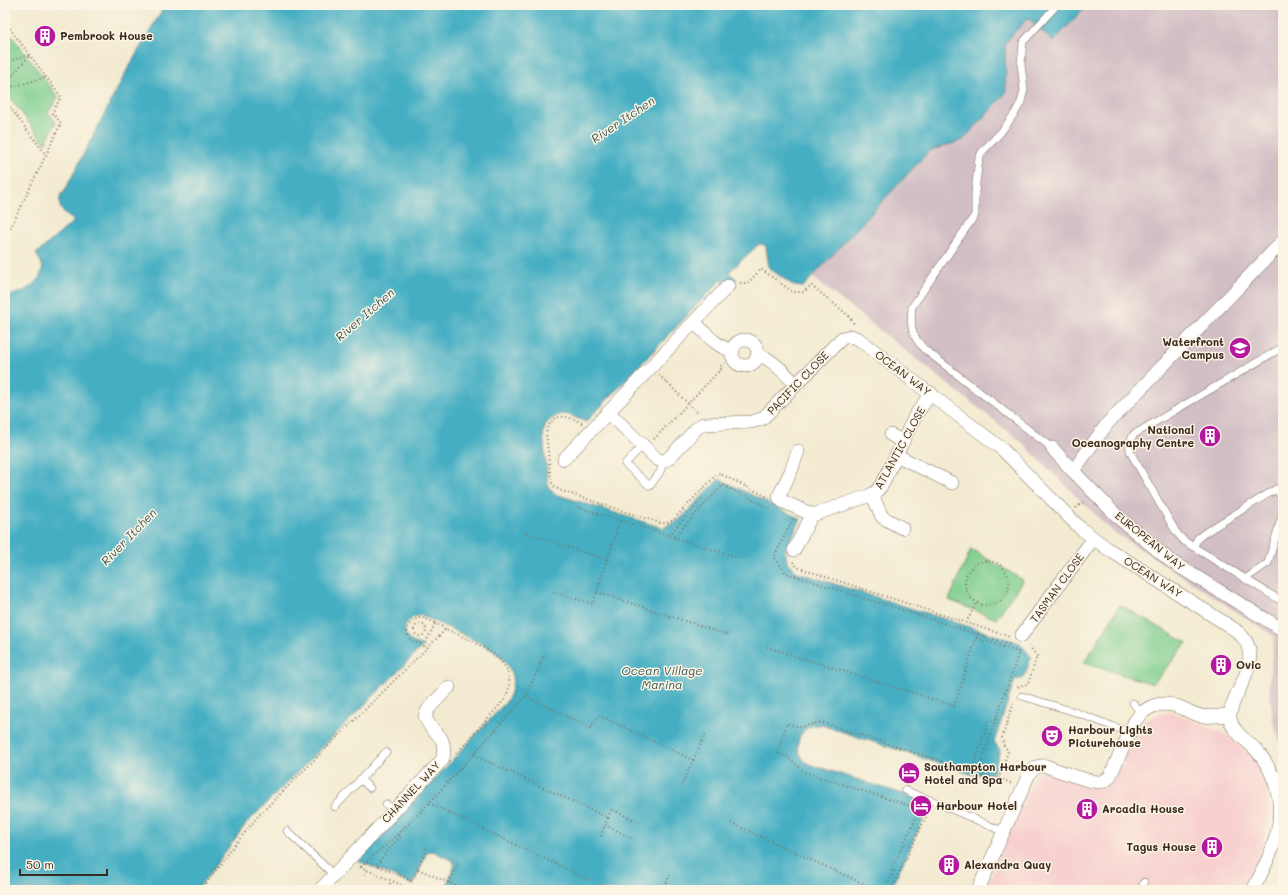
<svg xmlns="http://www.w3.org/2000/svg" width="1288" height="895" font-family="Mali,sans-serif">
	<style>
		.built { fill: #f7d0cf }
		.industrial { fill: #d2bec5 }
		.green { fill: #7dcd8e; stroke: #5c7c56 }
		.water { fill: #44aec3; stroke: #406c70 }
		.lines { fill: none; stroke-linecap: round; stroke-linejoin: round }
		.lane-casing { stroke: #7b6e5d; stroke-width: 8 }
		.street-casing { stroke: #7b6e5d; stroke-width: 14 }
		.path { stroke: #7b6e5d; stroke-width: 2; stroke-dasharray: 1 3; stroke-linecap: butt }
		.lane { stroke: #fff; stroke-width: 7 }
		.street { stroke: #fff; stroke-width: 13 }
		.labels { text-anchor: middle; stroke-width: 3; stroke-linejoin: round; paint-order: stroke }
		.poi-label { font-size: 11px; font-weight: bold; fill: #3b2a1e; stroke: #fcf5e5; text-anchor: start }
		.street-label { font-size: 11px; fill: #3b2a1e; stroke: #fcf5e5 }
		.water-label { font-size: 12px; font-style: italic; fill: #3e5858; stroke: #fcf5e5 }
	</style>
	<rect width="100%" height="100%" fill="#fcf5e5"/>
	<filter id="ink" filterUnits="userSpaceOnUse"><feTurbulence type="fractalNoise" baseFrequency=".025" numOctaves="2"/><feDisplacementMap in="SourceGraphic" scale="8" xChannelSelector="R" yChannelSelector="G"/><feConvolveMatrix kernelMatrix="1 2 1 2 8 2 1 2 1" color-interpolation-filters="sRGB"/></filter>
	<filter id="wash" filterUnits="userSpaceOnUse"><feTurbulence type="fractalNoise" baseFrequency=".012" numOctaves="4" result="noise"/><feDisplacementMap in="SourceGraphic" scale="16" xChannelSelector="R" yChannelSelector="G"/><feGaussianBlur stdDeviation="0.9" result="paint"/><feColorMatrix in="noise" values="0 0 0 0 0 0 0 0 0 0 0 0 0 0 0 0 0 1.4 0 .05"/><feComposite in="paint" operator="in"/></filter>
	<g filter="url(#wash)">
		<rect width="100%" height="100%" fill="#f3ebd1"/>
		<!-- built -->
		<path class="built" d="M1171 712 1225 734 1257 761 1267 789 1269 819 1261 850 1243 890H985L1034 776 1040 771H1048L1105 788 1114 778 1144 720 1158 714Z"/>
		<!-- industrial -->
		<path class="industrial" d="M1087 5H1283V751L1273 722 1269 683 1273 648 1275 637 1158 560 1113 532 1019 440 812 277 929 151 963 140 1006 93 1005 43 1029 18 1053 42Z"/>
		<!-- green -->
		<path class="green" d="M5 27 58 97 48 113 56 122 45 144 5 91Z
			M971 549 1023 580 996 619 949 600Z
			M1120 605 1187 643 1153 684 1084 663Z"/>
		<!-- water -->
		<path class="water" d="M165 5H1087L1053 42 1028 18 1005 43 1006 93 963 140 929 151 803 287 794 286 769 268 766 246 762 244H759L729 272 737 280 720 281 586 422 570 415 560 414 551 419 546 424 543 433 548 486 555 494 663 528 679 520 719 479 801 519 785 550 787 562 797 572 1020 643 1031 657 1024 678 1015 680 994 742 1000 750 993 773 974 775 822 725C798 722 789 752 809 764L931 803 890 890H444L455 865 453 861 433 851 427 852 413 885 359 861 505 703C507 700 510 696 511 692 520 661 488 647 466 636 451 629 436 622 421 615 411 617 400 624 407 637 409 642 418 644 423 646L246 824 197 890H5V296C18 295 39 286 42 271 44 265 39 259 36 254L74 221C62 210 57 211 61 193L63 194 127 70Z"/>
	</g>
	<g filter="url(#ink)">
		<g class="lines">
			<!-- lane casing -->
			<g class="lane-casing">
				<path id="lane" d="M1283 347 1133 435C1129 444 1128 449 1133 457L1176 532 1184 541 1283 602
					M643 445 625 464 650 486 660 472 664 461
					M1052 448 924 349C911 335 910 326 912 307L975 215V192L979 158 982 152 1001 132 1015 113 1021 102 1024 90 1021 64 1023 42 1057 5
					M1193 547 1198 538 1206 532 1276 489 1283 499
					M1245 579 1268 563 1283 512
					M1022 696 1075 712 1130 733
					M1133 703 1141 713
					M1271 773 1283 776
					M360 779 370 788
					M905 790 914 794 933 801 1004 832
					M386 804 394 811
					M335 807 386 752
					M287 831 334 875
					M1141 890 1144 882"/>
			</g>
			<!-- street casing -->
			<g class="street-casing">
				<path id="street" d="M694 322C706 333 716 347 733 351
					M732 353a13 13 0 1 1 26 0a13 13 0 1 1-26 0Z
					M757 355C771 357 786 375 796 384
					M608 412 657 459C662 462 665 461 669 458L697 428 703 424 751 422 762 419 842 338 851 336 860 340 1002 449 1080 528 1108 549 1231 627C1261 646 1249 669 1236 696 1233 703 1229 711 1230 719 1233 733 1248 741 1257 751 1278 775 1285 809 1275 840 1270 857 1261 874 1253 890
					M891 435 903 442
					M1052 448 1073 471 1121 520 1172 562 1283 630
					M798 451 791 471 779 496 780 499 782 501 813 515 874 494 882 485 915 416 931 393
					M896 455 952 483
					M564 459 728 286
					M1073 471 1107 424 1283 241
					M872 494 882 517 902 528
					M794 550 812 515
					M1021 636 1093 539
					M320 890 443 759C447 729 432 738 425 716L429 708 449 687
					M978 890 1029 774C1034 768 1038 765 1046 766 1056 770 1092 783 1101 782 1106 781 1109 779 1111 774L1135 721C1147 704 1163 700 1182 708 1188 711 1195 715 1202 716 1211 718 1221 715 1230 715"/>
			</g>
			<!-- path -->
			<path class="path" d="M5 22 61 97 52 113 61 123 46 155
				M5 62 30 55 5 84
				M5 89 47 77
				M5 101 46 155 11 227 5 232
				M740 283H748L761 269 793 292H804L811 285 850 317 854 324
				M659 375 699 414
				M582 423C566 415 552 411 546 433L551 481 554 486 559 490 660 523H667L673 520 718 473 768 497
				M654 439 721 369 720 367 726 361
				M578 507 739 558
				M1076 508 1083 502
				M793 519 774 557 786 573 1011 645
				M526 533 607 560
				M669 535 703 498
				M674 537 723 485 771 509
				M965 583a22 22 0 1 1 44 0a22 22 0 1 1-44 0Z
				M793 562 797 567 802 569 1010 637
				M553 592 593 604 620 520
				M597 592 728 635
				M966 623 977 602
				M414 630a6 6 0 1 1 12 0a6 6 0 1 1-12 0Z
				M435 624 424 646C420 644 414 642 410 639 402 630 412 616 423 618 429 619 440 626 446 629
				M976 638 1019 652 977 775 999 778
				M767 647 954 706 978 633
				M1018 687 1019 686 1028 684 1037 656 1029 646
				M526 696 591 728 598 715 693 760 681 787
				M474 755 608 818 611 809 639 822
				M693 760 706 733
				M1011 783 999 778 1008 751 1003 744 1002 738 1014 701
				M429 803 589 880
				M608 818 605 825 632 838
				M731 823 877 890
				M399 833 401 835 376 865 412 881 427 848
				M601 836 605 825
				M360 867 406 887 404 890
				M361 867 399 833 429 803 526 696 544 656
				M418 869 465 890
				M365 875 367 870
				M449 883 458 863
				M390 884 392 881
				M201 890 234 846 259 815 446 629C474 643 524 658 505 699L456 754
				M663 890 670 875
				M885 890 894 871 891 870 920 809 804 772 788 757 777 753 787 723 799 727 821 722 972 771 988 722 996 720
				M891 890 929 810"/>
			<!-- lane -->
			<use href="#lane" class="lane"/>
			<!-- street -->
			<use href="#street" class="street"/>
		</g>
	</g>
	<!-- icons -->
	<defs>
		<g id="building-disc" transform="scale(1.15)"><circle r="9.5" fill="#b5179e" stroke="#fcf5e5"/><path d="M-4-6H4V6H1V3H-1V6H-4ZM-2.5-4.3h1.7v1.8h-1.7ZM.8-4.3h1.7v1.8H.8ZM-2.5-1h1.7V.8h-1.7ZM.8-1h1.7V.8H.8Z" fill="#fff"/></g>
		<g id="university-disc" transform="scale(1.15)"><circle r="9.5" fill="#b5179e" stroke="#fcf5e5"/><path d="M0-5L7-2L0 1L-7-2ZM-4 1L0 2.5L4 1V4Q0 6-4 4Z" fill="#fff"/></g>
		<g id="theatre-disc" transform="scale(1.15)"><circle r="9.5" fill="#b5179e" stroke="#fcf5e5"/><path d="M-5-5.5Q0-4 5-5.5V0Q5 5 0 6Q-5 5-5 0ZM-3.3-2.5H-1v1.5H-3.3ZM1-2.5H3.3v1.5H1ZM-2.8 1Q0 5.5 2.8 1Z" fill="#fff"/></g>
		<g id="hotel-disc" transform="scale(1.15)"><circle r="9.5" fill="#b5179e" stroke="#fcf5e5"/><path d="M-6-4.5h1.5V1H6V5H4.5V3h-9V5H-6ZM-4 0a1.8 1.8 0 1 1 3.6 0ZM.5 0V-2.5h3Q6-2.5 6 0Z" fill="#fff"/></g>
	</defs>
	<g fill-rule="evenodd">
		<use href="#building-disc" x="45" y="36"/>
		<use href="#university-disc" x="1240" y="348"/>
		<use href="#building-disc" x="1210" y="436"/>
		<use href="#building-disc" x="1221" y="665"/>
		<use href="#theatre-disc" x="1052" y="736"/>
		<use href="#hotel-disc" x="909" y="773"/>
		<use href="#hotel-disc" x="921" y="806"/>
		<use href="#building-disc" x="1087" y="809"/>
		<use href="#building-disc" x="1212" y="847"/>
		<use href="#building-disc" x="949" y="865"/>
	</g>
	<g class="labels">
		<!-- poi labels -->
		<g class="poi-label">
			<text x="60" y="40">Pembrook House</text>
			<text x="1224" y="346" text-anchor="end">Waterfront<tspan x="1224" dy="13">Campus</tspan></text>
			<text x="1194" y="434" text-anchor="end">National<tspan x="1194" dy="13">Oceanography Centre</tspan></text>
			<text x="1236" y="669">Ovic</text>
			<text x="1068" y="734">Harbour Lights<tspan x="1068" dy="13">Picturehouse</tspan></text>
			<text x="924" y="771">Southampton Harbour<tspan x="924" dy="13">Hotel and Spa</tspan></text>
			<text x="936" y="810">Harbour Hotel</text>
			<text x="1102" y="813">Arcadia House</text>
			<text x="1196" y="851" text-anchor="end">Tagus House</text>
			<text x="964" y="869">Alexandra Quay</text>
		</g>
		<!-- street labels -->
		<g class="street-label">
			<text transform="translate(903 373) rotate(37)" y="4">OCEAN WAY</text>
			<text transform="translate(798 383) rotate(-46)" y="4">PACIFIC CLOSE</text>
			<text transform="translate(900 448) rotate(-61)" y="4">ATLANTIC CLOSE</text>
			<text transform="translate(1150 541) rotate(39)" y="4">EUROPEAN WAY</text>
			<text transform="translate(1153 577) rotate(32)" y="4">OCEAN WAY</text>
			<text transform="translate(1057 588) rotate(-54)" y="4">TASMAN CLOSE</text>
			<text transform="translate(411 792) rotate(-47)" y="4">CHANNEL WAY</text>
		</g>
		<!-- water labels -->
		<g class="water-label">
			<text transform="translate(623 120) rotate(-34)" y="4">River Itchen</text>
			<text transform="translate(365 315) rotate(-41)" y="4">River Itchen</text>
			<text transform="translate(129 537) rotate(-46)" y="4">River Itchen</text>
			<text x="662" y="675">Ocean Village<tspan x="662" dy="14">Marina</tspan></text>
		</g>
	</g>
	<!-- margin -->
	<rect width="1288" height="895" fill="none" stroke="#fcf5e5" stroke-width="20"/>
	<!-- scale -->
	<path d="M20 869v6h87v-6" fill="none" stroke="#3b2a1e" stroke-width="2"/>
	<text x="26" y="869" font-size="12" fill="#3b2a1e" stroke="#fcf5e5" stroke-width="3" paint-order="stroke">50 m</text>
</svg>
